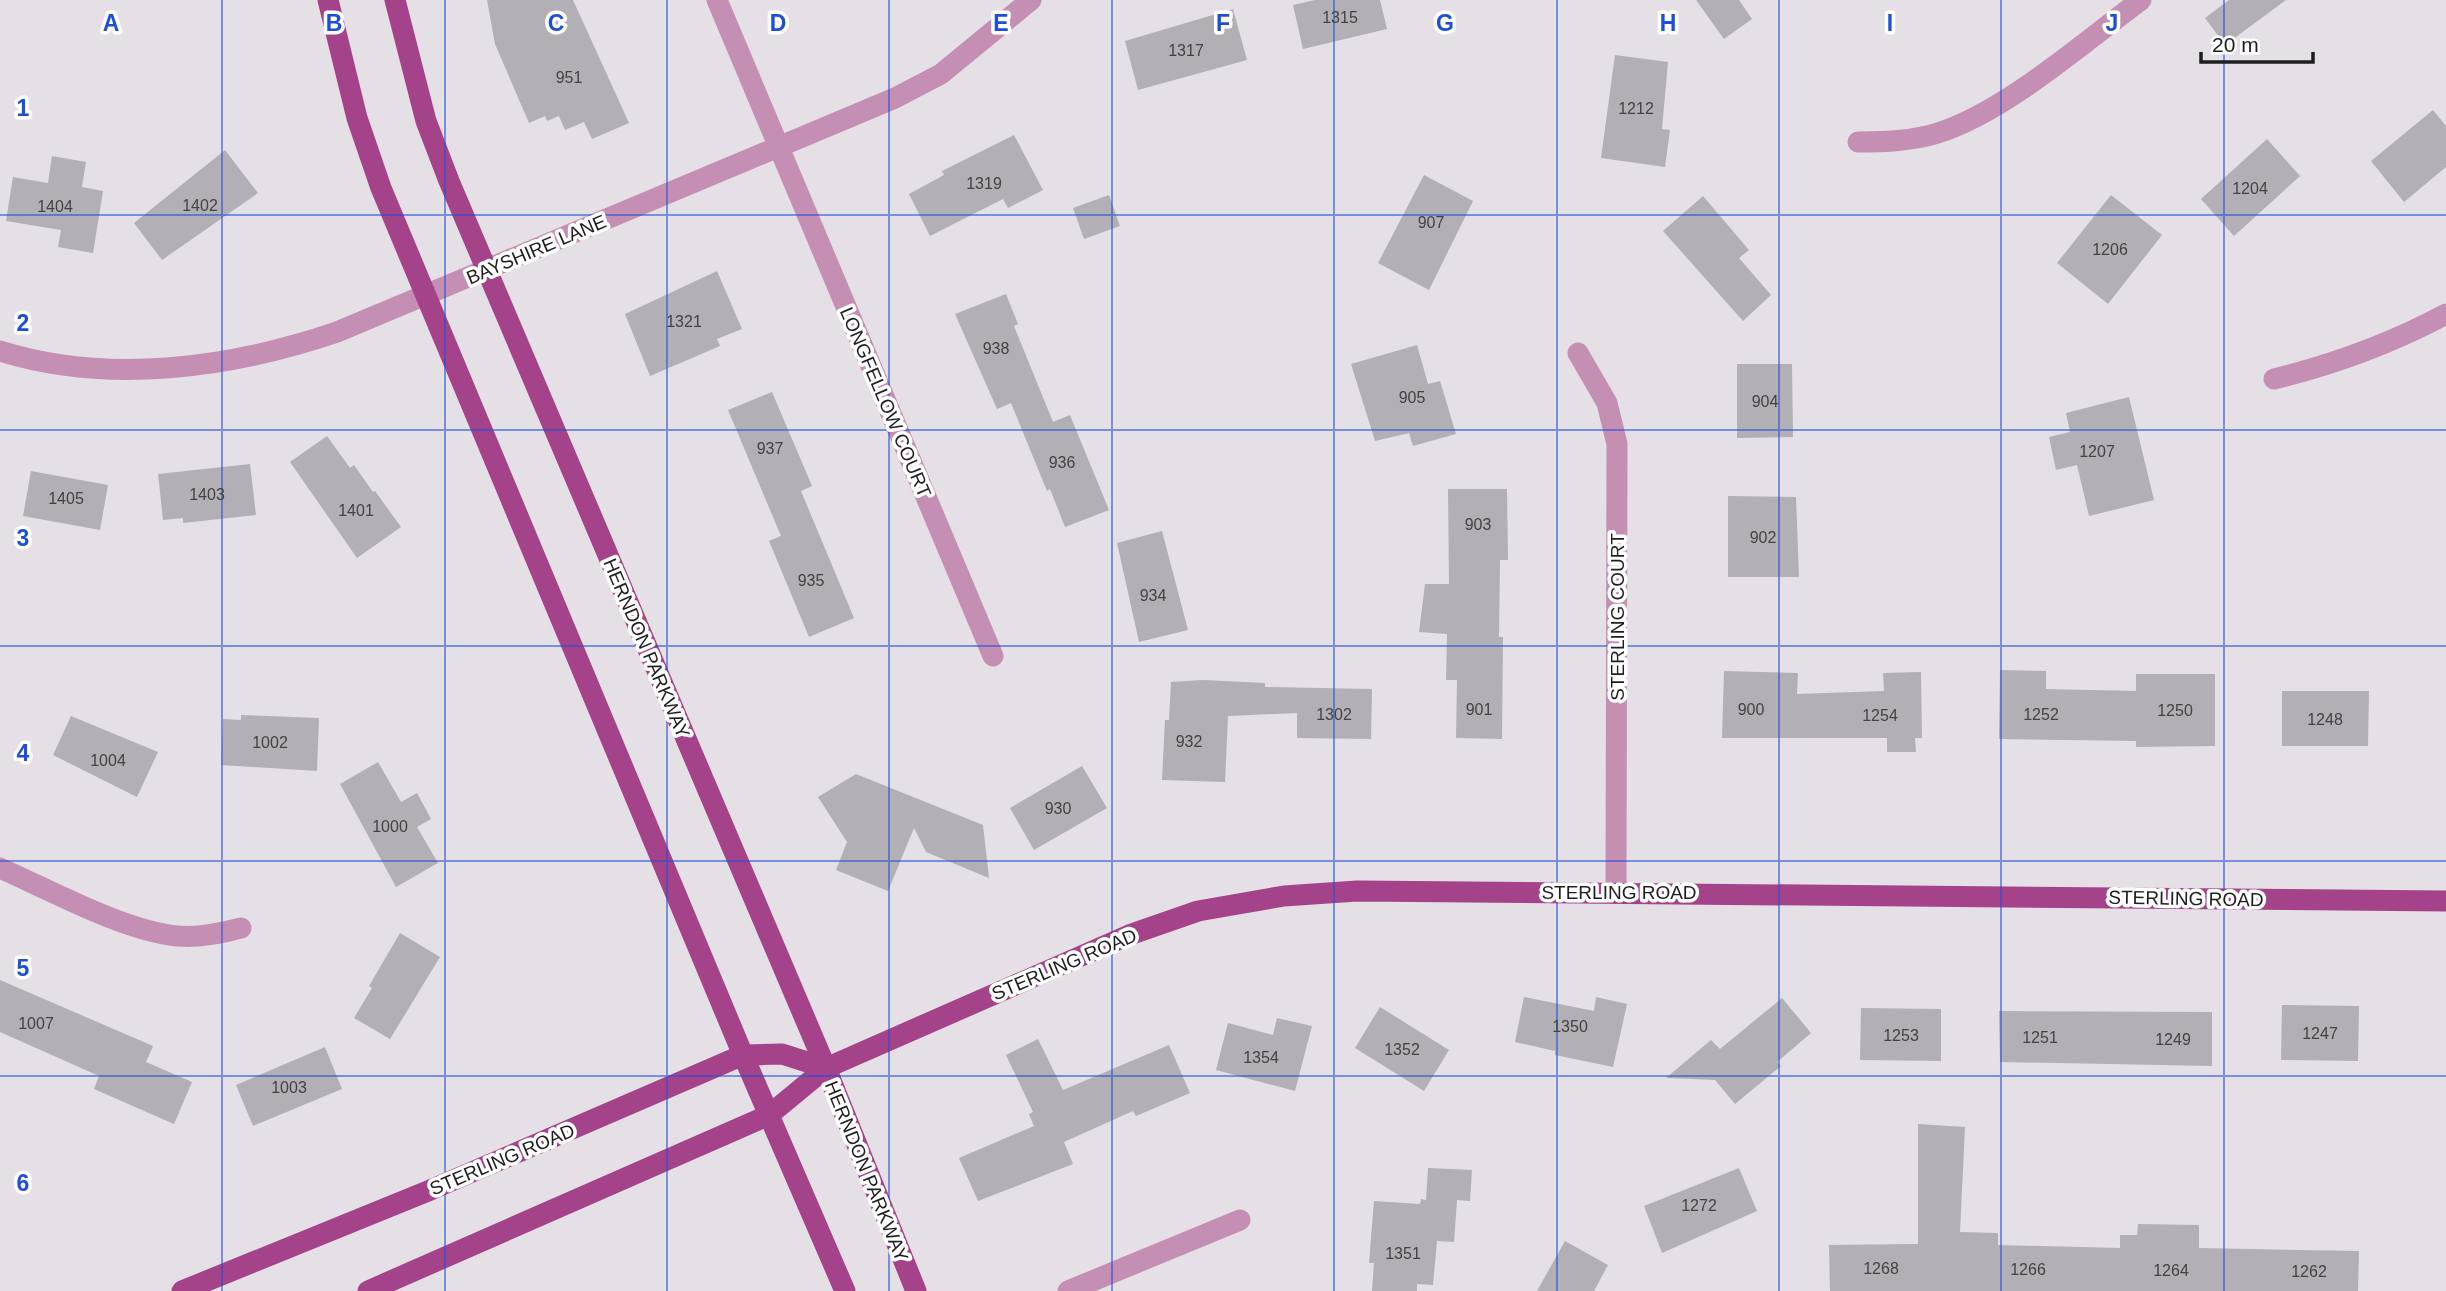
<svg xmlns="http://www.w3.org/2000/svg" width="2446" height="1291" font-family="Arial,sans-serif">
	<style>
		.building { fill: #b2b0b5 }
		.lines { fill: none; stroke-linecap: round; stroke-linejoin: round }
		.minor { stroke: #c58fb3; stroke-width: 21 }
		.major { stroke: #a4438a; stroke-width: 21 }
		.grid { fill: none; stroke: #1d4ed8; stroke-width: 2; stroke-opacity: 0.55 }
		.labels { text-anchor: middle; stroke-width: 7; stroke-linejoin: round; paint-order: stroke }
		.number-label { font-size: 16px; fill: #434244 }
		.street-label { font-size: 19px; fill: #1e1d1f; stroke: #fff }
		.grid-label { font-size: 23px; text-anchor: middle; font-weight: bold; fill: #1d4ed8; stroke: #fff; stroke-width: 7; stroke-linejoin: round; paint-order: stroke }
	</style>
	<rect width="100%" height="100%" fill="#e4e0e5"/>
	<!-- building -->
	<path class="building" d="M487 0H573L629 123 592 139 584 122 565 130 559 116 547 121 545 116 529 123 495 44Z
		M1315 0H1380L1387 29 1303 49 1293 5Z
		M1696 0H1739L1752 19 1724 39Z
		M2229 0H2286L2225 45 2205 18Z
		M1233 9 1247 60 1138 90 1125 41Z
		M1615 55 1668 62 1662 129 1670 130 1665 167 1601 158Z
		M2433 110 2446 126V167L2404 202 2371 161Z
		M1014 135 1043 190 1008 208 1003 199 930 236 909 194 944 175 942 171Z
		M2267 139 2300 176 2234 236 2201 199Z
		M225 150 258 193 162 260 134 223Z
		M52 156 86 162 82 187 103 191 93 253 58 247 61 230 6 221 13 177 48 183Z
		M1424 175 1473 201 1429 290 1378 263Z
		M1109 195 1120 226 1084 239 1073 208Z
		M2111 195 2162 235 2108 304 2057 263Z
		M1703 196 1749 250 1739 258 1771 295 1743 321 1663 231Z
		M717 271 742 329 717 339 720 346 650 376 625 314Z
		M1006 294 1018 324 1014 326 1053 422 1070 415 1109 510 1065 527 1050 489 1047 491 1011 403 997 409 955 314Z
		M1417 345 1428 384 1440 381 1456 434 1413 446 1409 433 1375 441 1351 364Z
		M1737 364H1792L1793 437 1737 438Z
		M772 392 812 486 801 491 854 618 809 637 769 541 781 536 728 410Z
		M2129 397 2154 500 2089 516 2077 465 2056 470 2049 437 2070 432 2066 413Z
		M327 436 350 468 354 465 373 492 375 491 401 527 357 558 290 462Z
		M250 464 256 515 183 523V518L163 520 158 474Z
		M31 471 108 485 100 530 23 516Z
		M1448 489H1507L1508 560H1500L1499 637H1503L1502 739 1456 738 1457 680H1446L1447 634 1419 632 1425 584H1449Z
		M1728 496 1796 497 1799 577H1728Z
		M1162 531 1188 630 1139 642 1117 543Z
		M2000 670 2046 671V689L2136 691V674H2215V746L2136 747V741L1999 739Z
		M1724 671 1798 673 1797 694 1884 691 1883 673 1921 672 1922 738H1915L1916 752H1887V738H1722Z
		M1203 680 1265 683V687L1372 689 1371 739 1297 738V713L1228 716 1225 782 1162 780 1165 720H1169L1171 682Z
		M2282 691H2369L2368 746H2282Z
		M241 715 319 718 317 771 221 765 223 719 241 720Z
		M71 716 158 752 137 797 53 755Z
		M378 762 401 802 417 793 431 819 417 827 438 863 396 887 340 784Z
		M1082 766 1107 808 1034 850 1010 808Z
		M856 774 983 825 989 878 926 852 914 828 888 891 836 870 847 842 818 797Z
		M400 933 440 957 390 1039 354 1018 372 988 369 986Z
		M0 980 153 1046 146 1062 192 1082 174 1124 94 1089 99 1076 0 1032Z
		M1524 997 1594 1011 1596 997 1627 1004 1613 1067 1555 1055V1051L1515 1042Z
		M1782 998 1811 1033 1777 1062 1781 1066 1735 1104 1715 1080 1666 1078 1711 1040 1720 1049Z
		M2282 1005 2359 1006 2358 1061 2281 1060Z
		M1380 1007 1449 1050 1424 1091 1355 1048Z
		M1861 1008 1941 1009V1061L1860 1060Z
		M1999 1011 2212 1012V1066L2000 1062Z
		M1277 1018 1312 1026 1295 1091 1216 1070 1228 1023 1273 1035Z
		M1038 1039 1063 1090 1169 1045 1190 1093 1136 1116 1133 1111 1064 1142 1073 1164 978 1201 959 1158 1034 1126 1029 1114 1033 1112 1006 1055Z
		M325 1047 342 1089 253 1126 236 1085Z
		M1918 1124 1965 1127 1960 1232 1998 1233V1245L2120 1248V1235H2137L2138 1224 2199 1225V1248L2359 1251 2358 1291H1830L1829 1245 1918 1244Z
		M1428 1168 1472 1170 1470 1201 1457 1200 1454 1242 1437 1241 1433 1285 1417 1284V1291H1372L1374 1263H1369L1374 1201 1420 1204 1421 1199 1426 1200Z
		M1739 1168 1757 1211 1662 1253 1644 1206Z
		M1565 1241 1608 1265 1594 1291H1537Z"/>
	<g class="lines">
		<!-- minor -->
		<path class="minor" d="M717 0 993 656
			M1858 142C1885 142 1912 141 1938 133 2005 112 2084 42 2141 0
			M0 351C109 385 231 368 337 332L895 98 941 74 1031 0
			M1578 353 1607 403 1617 444 1616 891
			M2274 379C2335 364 2390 344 2446 314
			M0 868C52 891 122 930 177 936 199 938 221 933 241 928
			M1068 1291 1240 1220"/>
		<!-- major -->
		<path class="major" d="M328 0 357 118 381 188 743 1055 845 1291
			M395 0 426 121 449 181 826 1068 916 1291
			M182 1291 428 1191 743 1055 782 1054 826 1068
			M368 1291 769 1115 826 1068 1129 935 1198 911 1284 896 1357 891 2446 901"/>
	</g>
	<!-- grid -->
	<path class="grid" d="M222 0V1291M445 0V1291M667 0V1291M889 0V1291M1112 0V1291M1334 0V1291M1557 0V1291M1779 0V1291M2001 0V1291M2224 0V1291M0 215H2446M0 430H2446M0 646H2446M0 861H2446M0 1076H2446"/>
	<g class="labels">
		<!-- number labels -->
		<g class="number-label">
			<text x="1340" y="23">1315</text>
			<text x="1186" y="56">1317</text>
			<text x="569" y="83">951</text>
			<text x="1636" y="114">1212</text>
			<text x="984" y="189">1319</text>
			<text x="2250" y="194">1204</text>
			<text x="200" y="211">1402</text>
			<text x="55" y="212">1404</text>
			<text x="1431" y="228">907</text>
			<text x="2110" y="255">1206</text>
			<text x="684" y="327">1321</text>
			<text x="996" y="354">938</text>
			<text x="1412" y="403">905</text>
			<text x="1765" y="407">904</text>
			<text x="770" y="454">937</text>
			<text x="2097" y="457">1207</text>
			<text x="1062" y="468">936</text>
			<text x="207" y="500">1403</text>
			<text x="66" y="504">1405</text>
			<text x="356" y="516">1401</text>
			<text x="1478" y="530">903</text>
			<text x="1763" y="543">902</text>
			<text x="811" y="586">935</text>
			<text x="1153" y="601">934</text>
			<text x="1479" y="715">901</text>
			<text x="1751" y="715">900</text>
			<text x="2175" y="716">1250</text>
			<text x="1334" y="720">1302</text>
			<text x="2041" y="720">1252</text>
			<text x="1880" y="721">1254</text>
			<text x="2325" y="725">1248</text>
			<text x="1189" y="747">932</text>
			<text x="270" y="748">1002</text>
			<text x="108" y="766">1004</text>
			<text x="1058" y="814">930</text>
			<text x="390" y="832">1000</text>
			<text x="36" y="1029">1007</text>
			<text x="1570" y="1032">1350</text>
			<text x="2320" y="1039">1247</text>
			<text x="1901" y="1041">1253</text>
			<text x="2040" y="1043">1251</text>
			<text x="2173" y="1045">1249</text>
			<text x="1402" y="1055">1352</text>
			<text x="1261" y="1063">1354</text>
			<text x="289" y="1093">1003</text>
			<text x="1699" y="1211">1272</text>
			<text x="1403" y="1259">1351</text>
			<text x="1881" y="1274">1268</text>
			<text x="2028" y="1275">1266</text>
			<text x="2171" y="1276">1264</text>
			<text x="2309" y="1277">1262</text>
		</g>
		<!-- street labels -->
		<g class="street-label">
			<text transform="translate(536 249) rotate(-23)" y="7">BAYSHIRE LANE</text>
			<text transform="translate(886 402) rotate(67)" y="7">LONGFELLOW COURT</text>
			<text transform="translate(1617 617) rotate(-90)" y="7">STERLING COURT</text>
			<text transform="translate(647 648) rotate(67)" y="7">HERNDON PARKWAY</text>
			<text x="1619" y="899">STERLING ROAD</text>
			<text transform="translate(2186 898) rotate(1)" y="7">STERLING ROAD</text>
			<text transform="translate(1064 964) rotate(-23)" y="7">STERLING ROAD</text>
			<text transform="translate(502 1159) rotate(-23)" y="7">STERLING ROAD</text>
			<text transform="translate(867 1171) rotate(68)" y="7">HERNDON PARKWAY</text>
		</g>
	</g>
	<g class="grid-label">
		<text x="111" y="31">A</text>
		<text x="334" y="31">B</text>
		<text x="556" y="31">C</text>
		<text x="778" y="31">D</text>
		<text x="1001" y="31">E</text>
		<text x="1223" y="31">F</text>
		<text x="1445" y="31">G</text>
		<text x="1668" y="31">H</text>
		<text x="1890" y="31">I</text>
		<text x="2112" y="31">J</text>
		<text x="23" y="116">1</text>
		<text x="23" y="331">2</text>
		<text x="23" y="546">3</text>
		<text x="23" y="761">4</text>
		<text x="23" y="976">5</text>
		<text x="23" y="1191">6</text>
	</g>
	<!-- scale -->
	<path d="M2201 52v10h112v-10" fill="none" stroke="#1e1d1f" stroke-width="3.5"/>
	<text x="2212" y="52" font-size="21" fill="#1e1d1f" stroke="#ffffff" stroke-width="5" paint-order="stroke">20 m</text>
</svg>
